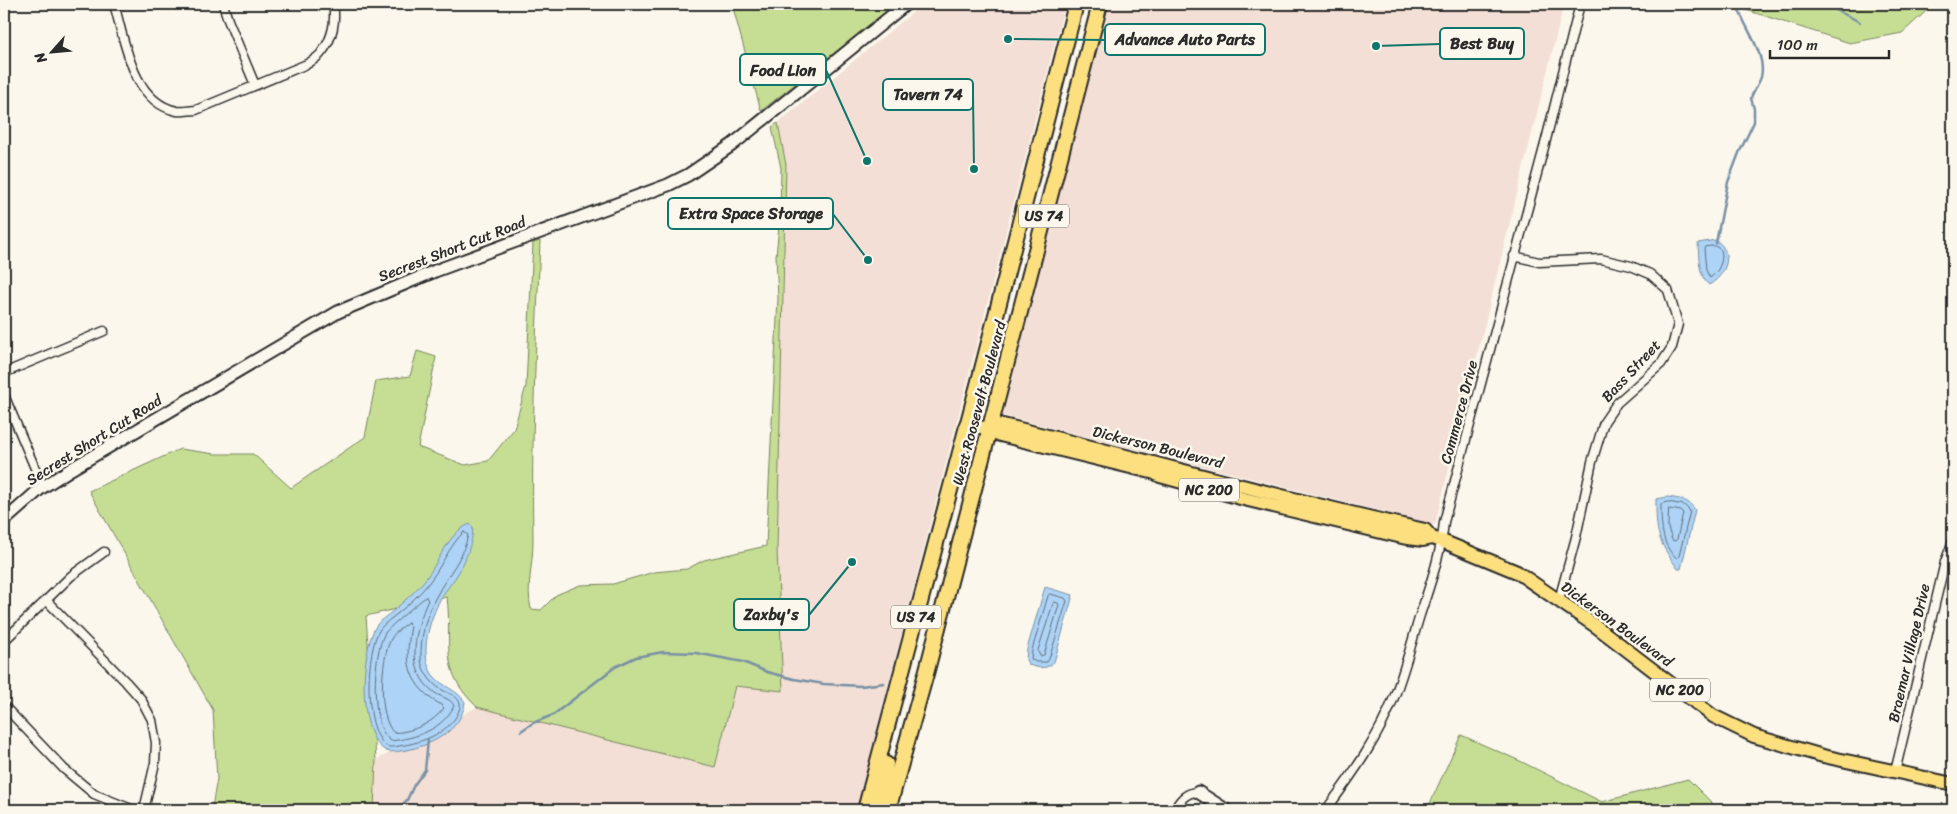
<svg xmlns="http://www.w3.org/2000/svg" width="1957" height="814" font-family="Sriracha,sans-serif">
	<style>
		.built { fill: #f3dfd5 }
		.green { fill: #c6de94; stroke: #788460 }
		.water { fill: #add3f6; stroke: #7990a5 }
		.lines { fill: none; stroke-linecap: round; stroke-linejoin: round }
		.shore { stroke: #5f6e7c; stroke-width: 1 }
		.stream { stroke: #7990a5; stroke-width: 2.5 }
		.street-casing { stroke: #2b2b2b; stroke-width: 11 }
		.secondary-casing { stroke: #2b2b2b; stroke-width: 15 }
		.primary-casing { stroke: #2b2b2b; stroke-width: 16 }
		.highway-casing { stroke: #2b2b2b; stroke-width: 18 }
		.street { stroke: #fbf7ec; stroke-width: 8 }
		.secondary { stroke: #fbf7ec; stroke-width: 11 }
		.primary { stroke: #fce080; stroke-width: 12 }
		.highway { stroke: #fce080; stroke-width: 14 }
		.labels { text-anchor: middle; stroke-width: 5; stroke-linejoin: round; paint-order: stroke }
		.shield { fill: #fbf7ec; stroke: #696865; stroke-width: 1 }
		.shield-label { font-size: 14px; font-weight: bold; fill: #2b2b2b }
		.street-label { font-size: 15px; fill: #2b2b2b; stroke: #fbf7ec }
		.leader { fill: none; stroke: #0f766e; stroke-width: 2 }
		.callout-dot { fill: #0f766e; stroke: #fbf7ec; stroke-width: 2 }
		.callout { fill: #fbf7ec; stroke: #0f766e; stroke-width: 2 }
		.callout-label { font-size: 16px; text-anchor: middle; font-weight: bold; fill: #2b2b2b }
	</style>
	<rect width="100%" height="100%" fill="#fbf7ec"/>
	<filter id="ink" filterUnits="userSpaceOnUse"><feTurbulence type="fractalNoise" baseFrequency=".02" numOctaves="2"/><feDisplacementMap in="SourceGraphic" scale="10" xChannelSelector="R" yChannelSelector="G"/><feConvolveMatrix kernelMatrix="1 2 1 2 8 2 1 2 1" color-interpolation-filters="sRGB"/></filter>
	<g filter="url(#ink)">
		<!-- built -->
		<path class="built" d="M923 4H1065L856 810H374L376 760 477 707 715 767 735 686 783 691 777 549 786 165 778 123Z
			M1103 4H1564L1435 525 1001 415Z"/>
		<!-- green -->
		<path class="green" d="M732 4H896L761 111Z
			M1727 4H1934L1902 33 1850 43Z
			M778 123 786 165 777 549 783 691 735 686 715 767 477 707C437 669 453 645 447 597L366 616 376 760 374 810H216L212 807 217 779 213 710 89 491 180 449 215 454H253L291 488 365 437 376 381 410 376 417 351 436 357 418 447 465 465 488 461 514 429 526 386 533 243 540 241C536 341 531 441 533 542 533 564 526 587 531 609L541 610 556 595 580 585 613 584 654 572 687 569 704 560 766 546 778 298 776 256 780 216 781 168 772 127Z
			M1461 735 1520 761 1602 802 1688 779 1719 810H1427Z"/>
		<!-- water -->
		<path class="water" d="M1716 240C1735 254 1726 275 1709 285 1698 276 1699 256 1698 243Z
			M1668 497C1679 499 1689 499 1695 510L1681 569H1678C1657 540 1656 533 1656 499Z
			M470 524 473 528C472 544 466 559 459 572 454 581 446 589 441 598 430 619 418 654 433 675 442 687 457 689 465 702 462 732 428 747 401 751 394 752 388 753 383 749 357 731 361 650 376 626 380 620 387 616 393 611 403 602 414 593 423 582 439 564 447 533 470 524Z
			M1045 587 1073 595 1054 662C1047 670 1038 668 1029 665L1026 660 1027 649Z"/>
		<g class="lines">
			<!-- shore -->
			<path class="shore" d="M1715 246 1721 250C1724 260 1719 272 1710 278L1706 270 1704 249 1705 247Z
				M1668 502 1684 505 1690 511 1679 556 1677 558C1661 547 1661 522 1661 504Z
				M1669 509 1681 511 1683 513 1677 539 1675 541 1672 540 1668 528Z
				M464 532 468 535C463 559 448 574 437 595 426 614 420 638 421 660 422 670 431 683 439 688 446 693 462 696 460 707 454 732 421 743 399 746 394 747 389 748 385 745 363 727 366 650 380 629 385 623 392 618 397 614 408 605 419 595 427 585 440 570 450 544 464 532Z
				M1050 594 1065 598 1067 601 1049 659 1047 662H1036L1031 659 1032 650 1048 596Z
				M426 597 428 600C415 629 404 671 435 693 442 698 451 698 454 706 442 730 416 738 391 741 369 727 373 653 385 633 388 628 422 599 426 597Z
				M1054 602 1058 603 1059 605 1044 655 1040 656 1038 651Z
				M408 623 411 626C406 655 405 676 429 697 434 702 441 703 444 708 432 724 414 731 394 733 377 717 381 658 391 639 394 633 402 627 408 623Z"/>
			<!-- stream -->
			<path class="stream" d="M1824 4 1860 22
				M1716 243 1728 182 1739 153 1754 122V109L1751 98C1753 91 1759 84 1761 77 1767 53 1743 27 1737 4
				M521 731 533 723 553 715 615 667 636 657 663 652 696 653 743 662 767 672 794 679 824 684 861 686 884 683
				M397 810 407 800 414 785 425 770 428 740"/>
			<!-- street casing -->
			<g class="street-casing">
				<path id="street" d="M114 4C125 41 132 102 177 111 183 112 190 110 196 110L307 64C312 61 319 57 322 52 333 38 336 20 333 4
					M223 4 228 20 255 85
					M1514 256 1539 262 1601 259 1631 266 1650 274 1668 290 1678 324 1672 347 1661 364 1617 403 1604 422 1592 462 1576 537 1559 600
					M4 373 104 331
					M4 395 43 487
					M46 600 126 682 141 699 152 720 156 743 155 763 144 810
					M4 641 71 576 104 552
					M4 706 64 769 94 794 134 810
					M1895 772 1945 562 1953 541
					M1174 810C1180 800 1186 792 1198 792
					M1326 810C1353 774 1379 737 1395 695 1405 669 1412 641 1420 615 1430 585 1441 554 1444 522L1546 140 1580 4"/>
			</g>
			<!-- secondary casing -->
			<g class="secondary-casing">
				<path id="secondary" d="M4 521 40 489 71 469 338 312 435 271 668 185 688 175 732 145 906 4
					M1198 792 1226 810"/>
			</g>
			<!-- primary casing -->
			<g class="primary-casing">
				<path id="primary" d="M966 424 989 429 1000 435 1155 473 1160 476 1244 499 1402 537 1423 540 1432 538 1442 541 1517 572 1597 627 1713 716 1754 736 1823 756 1953 784
					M989 429 1003 425C1144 459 1283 499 1425 530L1432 538"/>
			</g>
			<!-- highway casing -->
			<g class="highway-casing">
				<path id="highway" d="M886 764 880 794 881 803 889 806
					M865 810 979 381 1076 4
					M888 810 927 670 1100 4"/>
			</g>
			<!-- street -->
			<use href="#street" class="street"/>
			<!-- secondary -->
			<use href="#secondary" class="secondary"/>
			<!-- primary -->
			<use href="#primary" class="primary"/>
			<!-- highway -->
			<use href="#highway" class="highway"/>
		</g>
	</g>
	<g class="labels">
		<!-- shield labels -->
		<g class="shield">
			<rect x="1019" y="204.5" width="50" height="23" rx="4"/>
			<rect x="1179" y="478.5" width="60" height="23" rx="4"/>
			<rect x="891" y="605.5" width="50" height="23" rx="4"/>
			<rect x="1650" y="678.5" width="60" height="23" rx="4"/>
		</g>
		<g class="shield-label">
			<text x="1044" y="221">US 74</text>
			<text x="1209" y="495">NC 200</text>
			<text x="916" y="622">US 74</text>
			<text x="1680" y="695">NC 200</text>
		</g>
		<!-- street labels -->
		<g class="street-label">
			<text transform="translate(452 249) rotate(-21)" y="5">Secrest Short Cut Road</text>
			<text transform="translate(1631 371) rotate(-47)" y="5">Bass Street</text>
			<text transform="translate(979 403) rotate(-75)" y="5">West Roosevelt Boulevard</text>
			<text transform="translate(1459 412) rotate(-75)" y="5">Commerce Drive</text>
			<text transform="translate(94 440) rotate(-32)" y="5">Secrest Short Cut Road</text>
			<text transform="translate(1158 447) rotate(14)" y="5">Dickerson Boulevard</text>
			<text transform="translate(1617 624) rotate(36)" y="5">Dickerson Boulevard</text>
			<text transform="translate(1909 653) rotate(-77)" y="5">Braemar Village Drive</text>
		</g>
	</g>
	<!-- callouts -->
	<path class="leader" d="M1008 39L1105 40M1376 46L1440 44M867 161L826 70M974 169L973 94M868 260L833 214M852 562L809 615"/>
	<g class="callout-dot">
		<circle cx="1008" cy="39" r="5"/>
		<circle cx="1376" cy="46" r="5"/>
		<circle cx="867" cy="161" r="5"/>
		<circle cx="974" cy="169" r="5"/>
		<circle cx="868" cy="260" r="5"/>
		<circle cx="852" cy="562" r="5"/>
	</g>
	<g class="callout">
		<rect x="1105" y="24" width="160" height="31" rx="5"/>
		<rect x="1440" y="28" width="84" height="31" rx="5"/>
		<rect x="740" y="54" width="86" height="31" rx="5"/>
		<rect x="883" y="79" width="90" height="31" rx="5"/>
		<rect x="668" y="198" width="165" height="31" rx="5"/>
		<rect x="734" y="599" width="75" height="31" rx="5"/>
	</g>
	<g class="callout-label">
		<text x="1185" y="45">Advance Auto Parts</text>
		<text x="1482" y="49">Best Buy</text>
		<text x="783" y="76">Food Lion</text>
		<text x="928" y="100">Tavern 74</text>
		<text x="751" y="219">Extra Space Storage</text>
		<text x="771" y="620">Zaxby's</text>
	</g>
	<!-- margin -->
	<rect width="1957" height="814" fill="none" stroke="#fbf7ec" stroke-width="20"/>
	<rect x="10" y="10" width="1937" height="794" fill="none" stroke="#2b2b2b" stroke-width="2" filter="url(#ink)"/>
	<!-- north arrow -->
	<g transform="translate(52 52) rotate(243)" stroke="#fbf7ec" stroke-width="4" paint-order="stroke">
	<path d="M0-4L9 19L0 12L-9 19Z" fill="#2b2b2b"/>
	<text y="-8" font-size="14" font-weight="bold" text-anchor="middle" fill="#2b2b2b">N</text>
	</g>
	<!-- scale -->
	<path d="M1770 50v8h119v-8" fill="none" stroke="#2b2b2b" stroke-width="2.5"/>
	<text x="1777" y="50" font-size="15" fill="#2b2b2b" stroke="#fbf7ec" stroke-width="4" paint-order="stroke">100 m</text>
</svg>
